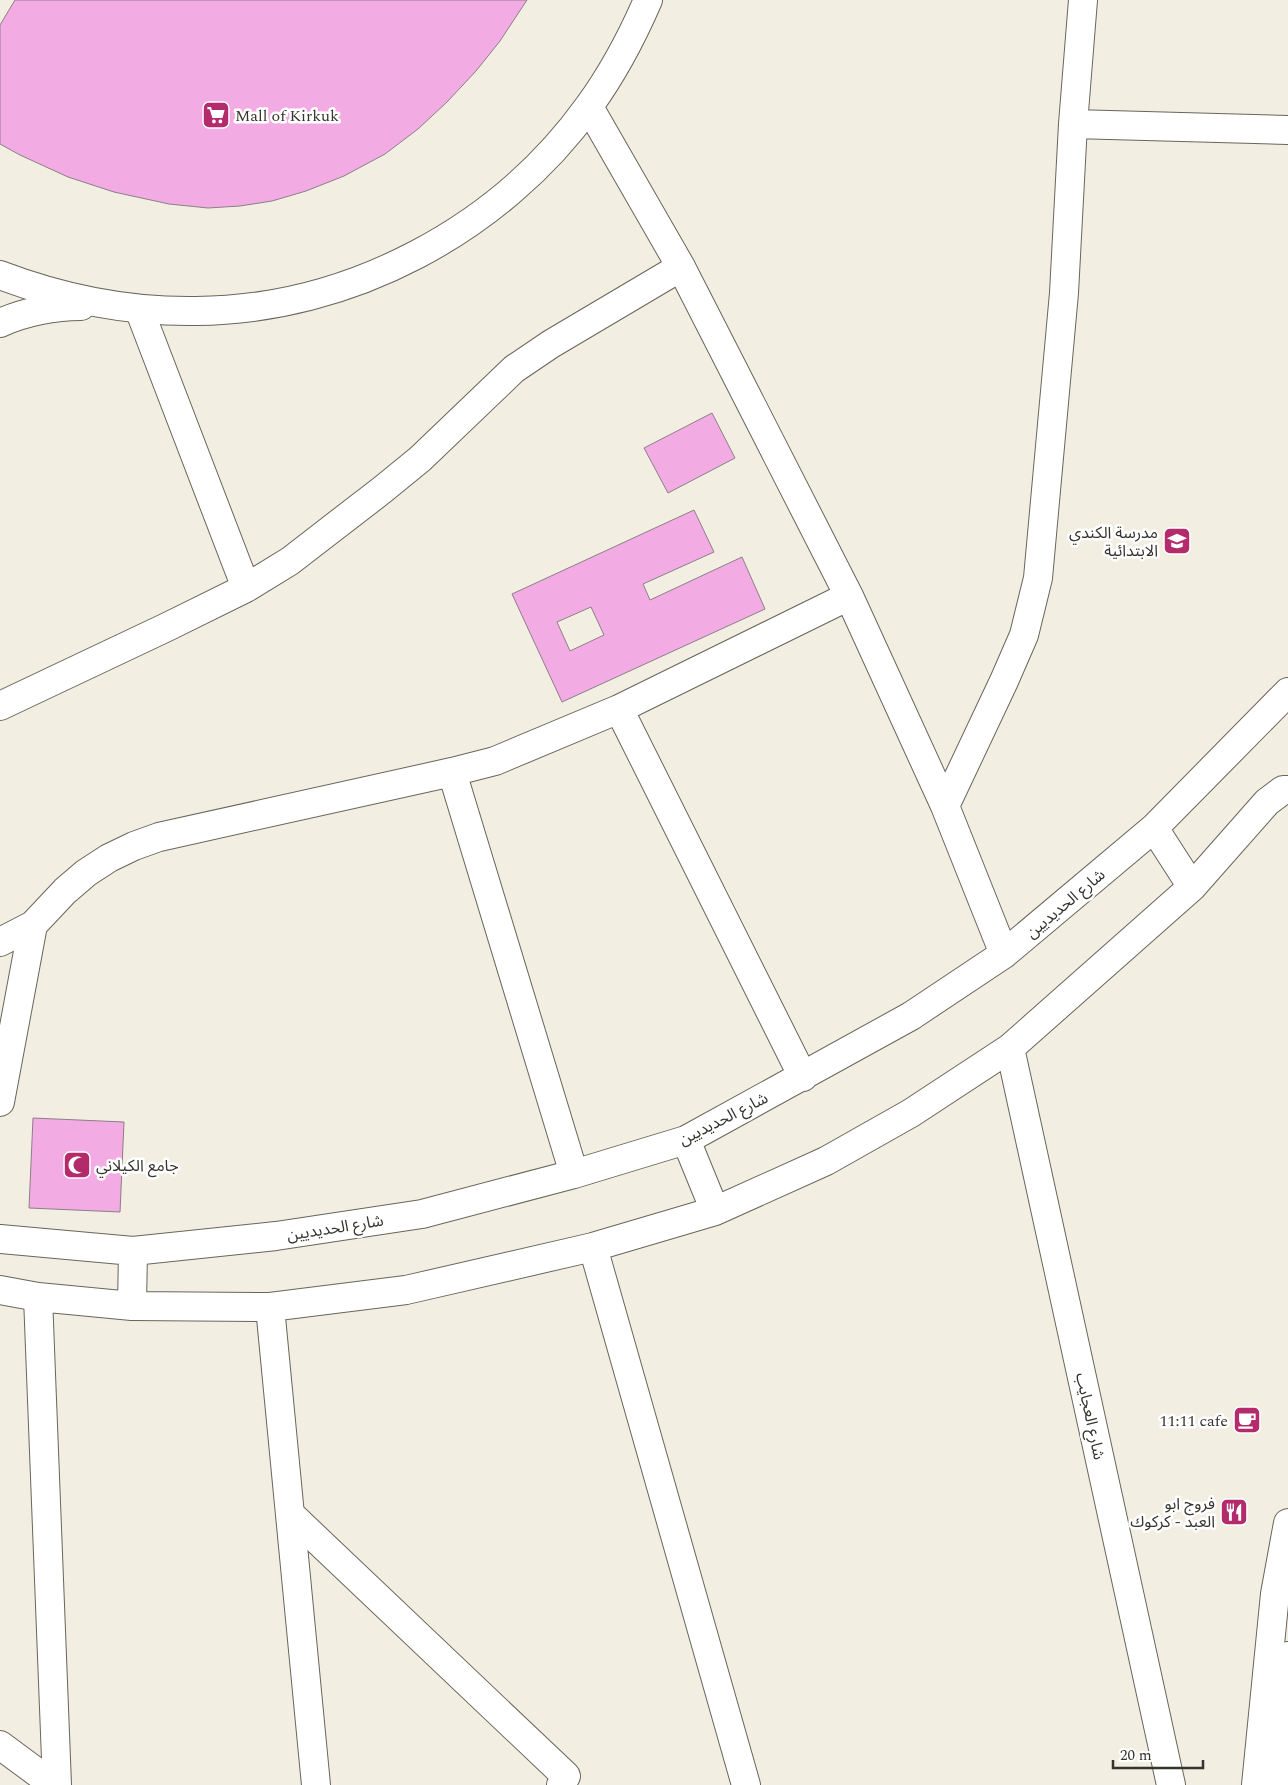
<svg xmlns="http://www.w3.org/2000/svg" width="1288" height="1785" font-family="Spectral,'Noto Sans Arabic',serif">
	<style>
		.building { fill: #f3ace3; stroke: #8a7f87; fill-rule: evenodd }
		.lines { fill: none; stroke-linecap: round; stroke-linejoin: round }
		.minor-casing { stroke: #69655a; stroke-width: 30 }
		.major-casing { stroke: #69655a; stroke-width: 30 }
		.minor { stroke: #fff; stroke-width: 28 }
		.major { stroke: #fff; stroke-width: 28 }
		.labels { text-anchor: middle; stroke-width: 5; stroke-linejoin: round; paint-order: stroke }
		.poi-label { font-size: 16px; fill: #34332e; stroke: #fff; text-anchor: end }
		.street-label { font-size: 16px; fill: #34332e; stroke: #fff }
	</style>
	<rect width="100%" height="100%" fill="#f2eee2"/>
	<!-- building -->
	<path class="building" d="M15 0H527L500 41 476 71 447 102 418 129 385 154 344 176 306 191 272 201 240 206 208 208 169 204 114 192 68 177 20 155 0 144V25Z
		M712 413 735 458 668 493 644 448Z
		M694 510 714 552 643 584 650 600 742 557 765 609 562 702 512 594ZM591 607 604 635 570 651 557 622Z
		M33 1118 124 1122 120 1212 29 1208Z"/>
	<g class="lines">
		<!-- minor casing -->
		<g class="minor-casing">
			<path id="minor" d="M589 107 681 267 849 596 945 806 1004 954
				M1073 124 1288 130
				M139 309 246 588
				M0 706 167 627 246 588 290 561 382 490 420 459 514 369 551 344 681 267
				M619 709 803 1077
				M452 772 574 1174
				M945 806 1004 681 1024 635 1038 578 1064 293 1073 124 1083 0
				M1154 828 1192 887
				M0 942 33 925
				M1010 1048 1171 1785
				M0 1102 33 925 65 891 86 873 109 858 134 846 159 837 452 772 495 761 619 709 849 596
				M686 1140 715 1211
				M0 1239 133 1251 276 1236 422 1214 574 1174 686 1140 911 1016 1004 954 1154 828 1288 692
				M593 1247 746 1785
				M0 1290 38 1297 132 1306 270 1307 406 1290 593 1247 715 1211 826 1161 911 1113 1010 1048 1192 887 1267 802 1283 790H1288
				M38 1297 57 1785
				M132 1306 133 1251
				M270 1307 316 1785
				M290 1514 566 1776 561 1785
				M0 1745 54 1785
				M1256 1785 1275 1594 1288 1523"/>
		</g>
		<!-- major casing -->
		<g class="major-casing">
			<path id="major" d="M0 275C63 299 128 312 196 311 349 310 500 230 589 106 613 73 632 37 648 0
				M0 323C24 312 55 306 81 306
				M1277 1785 1288 1656"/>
		</g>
		<!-- minor -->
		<use href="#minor" class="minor"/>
		<!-- major -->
		<use href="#major" class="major"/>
	</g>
	<!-- icons -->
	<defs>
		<g id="supermarket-square" transform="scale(1.4375)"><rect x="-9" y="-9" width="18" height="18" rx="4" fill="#b32b6b" stroke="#fff"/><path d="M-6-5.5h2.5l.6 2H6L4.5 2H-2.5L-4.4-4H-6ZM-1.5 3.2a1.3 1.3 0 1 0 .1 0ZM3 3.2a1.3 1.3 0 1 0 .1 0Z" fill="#fff"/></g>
		<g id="school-square" transform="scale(1.4375)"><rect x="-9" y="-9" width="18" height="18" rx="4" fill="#b32b6b" stroke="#fff"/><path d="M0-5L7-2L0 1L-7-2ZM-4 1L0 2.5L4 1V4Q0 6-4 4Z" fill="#fff"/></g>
		<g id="mosque-square" transform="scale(1.4375)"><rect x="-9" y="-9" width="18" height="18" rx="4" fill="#b32b6b" stroke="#fff"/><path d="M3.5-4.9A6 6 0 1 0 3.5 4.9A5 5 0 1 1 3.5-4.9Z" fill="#fff"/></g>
		<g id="cafe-square" transform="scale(1.4375)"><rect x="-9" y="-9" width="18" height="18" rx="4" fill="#b32b6b" stroke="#fff"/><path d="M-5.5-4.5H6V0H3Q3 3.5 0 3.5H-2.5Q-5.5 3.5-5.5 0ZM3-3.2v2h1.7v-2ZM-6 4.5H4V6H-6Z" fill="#fff"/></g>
		<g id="restaurant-square" transform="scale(1.4375)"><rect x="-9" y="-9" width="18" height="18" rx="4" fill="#b32b6b" stroke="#fff"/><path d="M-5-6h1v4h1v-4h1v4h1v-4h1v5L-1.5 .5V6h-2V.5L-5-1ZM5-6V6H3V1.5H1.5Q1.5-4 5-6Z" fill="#fff"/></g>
	</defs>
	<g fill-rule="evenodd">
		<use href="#supermarket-square" x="216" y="115"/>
		<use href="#school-square" x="1177" y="541"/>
		<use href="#mosque-square" x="77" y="1165"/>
		<use href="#cafe-square" x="1247" y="1420"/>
		<use href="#restaurant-square" x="1234" y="1512"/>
	</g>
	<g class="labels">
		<!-- poi labels -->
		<g class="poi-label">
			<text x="235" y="121" text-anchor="start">Mall of Kirkuk</text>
			<text x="1158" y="538">مدرسة الكندي<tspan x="1158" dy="18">الابتدائية</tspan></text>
			<text x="96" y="1171" text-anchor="start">جامع الكيلاني</text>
			<text x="1228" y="1426">11:11 cafe</text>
			<text x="1215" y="1509">فروج ابو<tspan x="1215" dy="18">العبد - كركوك</tspan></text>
		</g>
		<!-- street labels -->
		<g class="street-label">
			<text transform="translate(1065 903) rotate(-40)" y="6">شارع الحديديين</text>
			<text transform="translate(723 1118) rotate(-27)" y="6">شارع الحديديين</text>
			<text transform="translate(335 1227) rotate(-9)" y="6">شارع الحديديين</text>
			<text transform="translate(1091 1416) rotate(78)" y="6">شارع العجايب</text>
		</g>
	</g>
	<!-- scale -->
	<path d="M1113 1760v8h90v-8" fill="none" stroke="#34332e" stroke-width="2.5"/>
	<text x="1120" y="1760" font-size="15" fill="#34332e" stroke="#ffffff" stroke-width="4" paint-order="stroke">20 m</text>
</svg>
